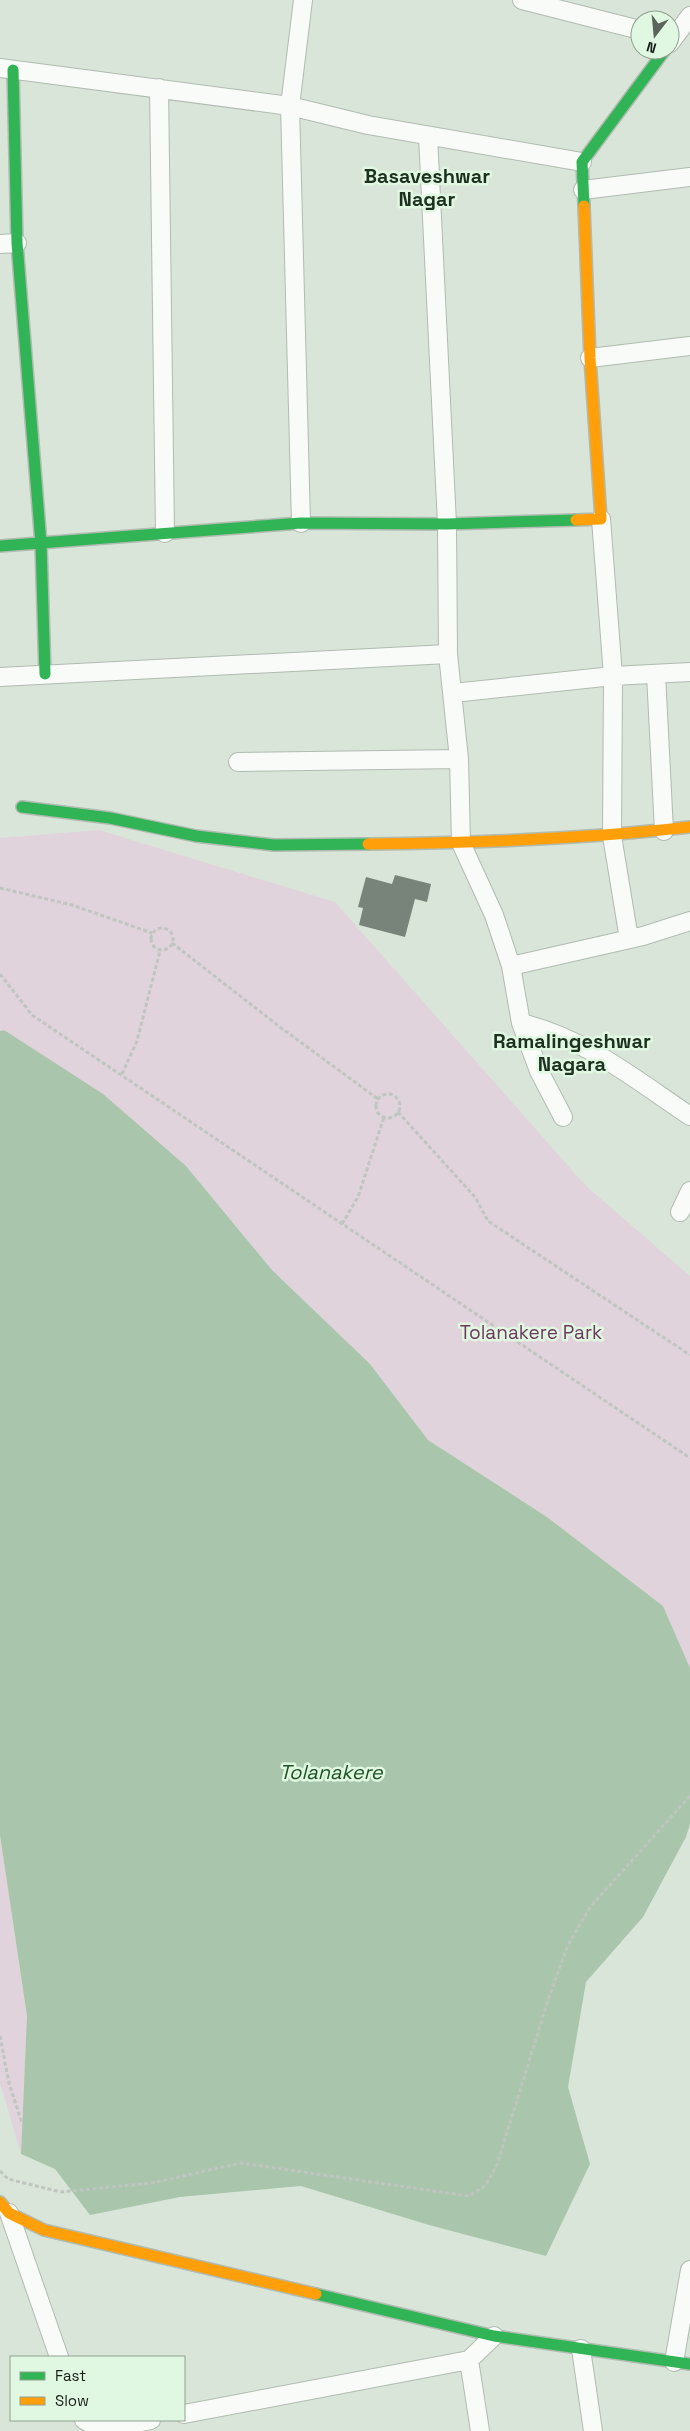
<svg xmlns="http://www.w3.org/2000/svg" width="690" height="2431" font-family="'Space Grotesk',sans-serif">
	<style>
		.green { fill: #e1d3db }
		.water { fill: #a9c6ac }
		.building { fill: #788479 }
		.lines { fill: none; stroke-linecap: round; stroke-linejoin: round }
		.street-casing { stroke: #b1bbb1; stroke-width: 20 }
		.fast-casing { stroke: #b1bbb1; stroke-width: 14 }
		.slow-casing { stroke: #b1bbb1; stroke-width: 14 }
		.path { stroke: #bfc5bf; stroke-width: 3; stroke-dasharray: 4 2.5; stroke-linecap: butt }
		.street { stroke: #f9fbf9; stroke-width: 18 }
		.fast { stroke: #30b455; stroke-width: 11 }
		.slow { stroke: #ff9f0a; stroke-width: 11 }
		.labels { text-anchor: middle; stroke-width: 5; stroke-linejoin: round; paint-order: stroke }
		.park-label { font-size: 19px; fill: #6c385e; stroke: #e0f8e1 }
		.neighbourhood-label { font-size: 20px; font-weight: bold; fill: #1e3120; stroke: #e0f8e1 }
		.water-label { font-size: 20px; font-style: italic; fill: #1e5226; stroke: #e0f8e1 }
	</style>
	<rect width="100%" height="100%" fill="#d9e5d9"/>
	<!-- green -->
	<path class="green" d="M99 830 335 902 586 1186 690 1276V1668L663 1606 547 1517 428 1440 370 1364 272 1270 186 1166 0 1031V838Z
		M0 1835 27 2016 21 2154 0 2083Z"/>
	<!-- water -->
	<path class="water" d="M4 1030 103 1094 186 1166 272 1270 370 1364 428 1440 547 1517 663 1606 690 1668V1824L686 1837 643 1917 586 1982 568 2087 590 2164 546 2256 429 2225 301 2186 180 2197 90 2215 55 2169 21 2154 27 2016 0 1835V1031Z"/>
	<!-- building -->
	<path class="building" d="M395 875 431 884 427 902 415 899 405 937 359 925 363 908 358 907 366 877 392 884Z"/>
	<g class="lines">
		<!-- street casing -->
		<g class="street-casing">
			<path id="street" d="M522 0 640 30
				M670 43 690 16
				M0 68 290 106 368 125 582 162
				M159 88 165 533
				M428 136 447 524 448 654 459 759 461 843 494 915 511 966 521 1023 539 1071 563 1117
				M583 190 690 177
				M0 244 17 243
				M590 358 690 346
				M601 519 613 676 612 836 629 939
				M301 523 290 106 303 0
				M656 674 664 831
				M0 677 448 654
				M453 693 613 676 690 672
				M238 762 459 759
				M511 966 643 936 690 921
				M521 1023C585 1038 636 1080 690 1116
				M680 1212 690 1191
				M9 2213 59 2357
				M581 2349 593 2431
				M469 2360 480 2431
				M674 2362 690 2270
				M184 2414 469 2360 494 2336
				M84 2420C101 2431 130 2424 151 2420"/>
		</g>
		<!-- fast casing -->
		<g class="fast-casing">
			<path id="fast" d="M13 70 17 243 41 544 45 674
				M584 206 582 162 665 50
				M0 546 301 523 447 524 576 520
				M22 807 110 818 196 836 274 845 368 844
				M316 2294 494 2336 690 2364"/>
		</g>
		<!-- slow casing -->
		<g class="slow-casing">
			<path id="slow" d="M576 520 601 519 590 358 584 206
				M368 844C476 843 583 839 690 827
				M0 2202 9 2213 44 2230 316 2294"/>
		</g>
		<!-- path -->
		<path class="path" d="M0 888 72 905 152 933
			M151 939a11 11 0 1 1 22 0a11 11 0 1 1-22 0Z
			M172 943 280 1027 378 1099
			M0 974 32 1015 690 1458
			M122 1074 137 1041 160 951
			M376 1106a12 12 0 1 1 24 0a12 12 0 1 1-24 0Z
			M398 1112 475 1197 488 1221 690 1355
			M342 1224 358 1197 384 1117
			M0 2036 9 2083 22 2123
			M0 2171 8 2179 61 2192 152 2183 241 2163 469 2196 485 2186 497 2165 549 1997 568 1945 590 1907 690 1796"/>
		<!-- street -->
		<use href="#street" class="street"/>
		<!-- fast -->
		<use href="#fast" class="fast"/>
		<!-- slow -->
		<use href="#slow" class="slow"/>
	</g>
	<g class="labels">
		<!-- park labels -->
		<g class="park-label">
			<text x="531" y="1339">Tolanakere Park</text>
		</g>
		<!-- neighbourhood labels -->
		<g class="neighbourhood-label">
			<text x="427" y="183">Basaveshwar<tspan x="427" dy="23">Nagar</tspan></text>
			<text x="572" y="1048">Ramalingeshwar<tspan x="572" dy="23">Nagara</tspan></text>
		</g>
		<!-- water labels -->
		<g class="water-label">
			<text x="331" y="1779">Tolanakere</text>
		</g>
	</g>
	<!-- legend -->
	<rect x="10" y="2356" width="175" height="65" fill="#e0f8e1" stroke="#90a190"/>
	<rect x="20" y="2372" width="25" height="8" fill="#30b455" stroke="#90a190"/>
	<text x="55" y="2381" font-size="15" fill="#171f17">Fast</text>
	<rect x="20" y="2397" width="25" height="8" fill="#ff9f0a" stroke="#90a190"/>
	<text x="55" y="2406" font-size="15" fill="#171f17">Slow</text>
	<!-- north arrow -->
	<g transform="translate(655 35) rotate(196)"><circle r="24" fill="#e0f8e1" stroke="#90a190"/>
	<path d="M0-4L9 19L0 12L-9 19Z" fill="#5b645b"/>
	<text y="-8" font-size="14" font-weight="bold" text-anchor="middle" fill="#171f17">N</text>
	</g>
</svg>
